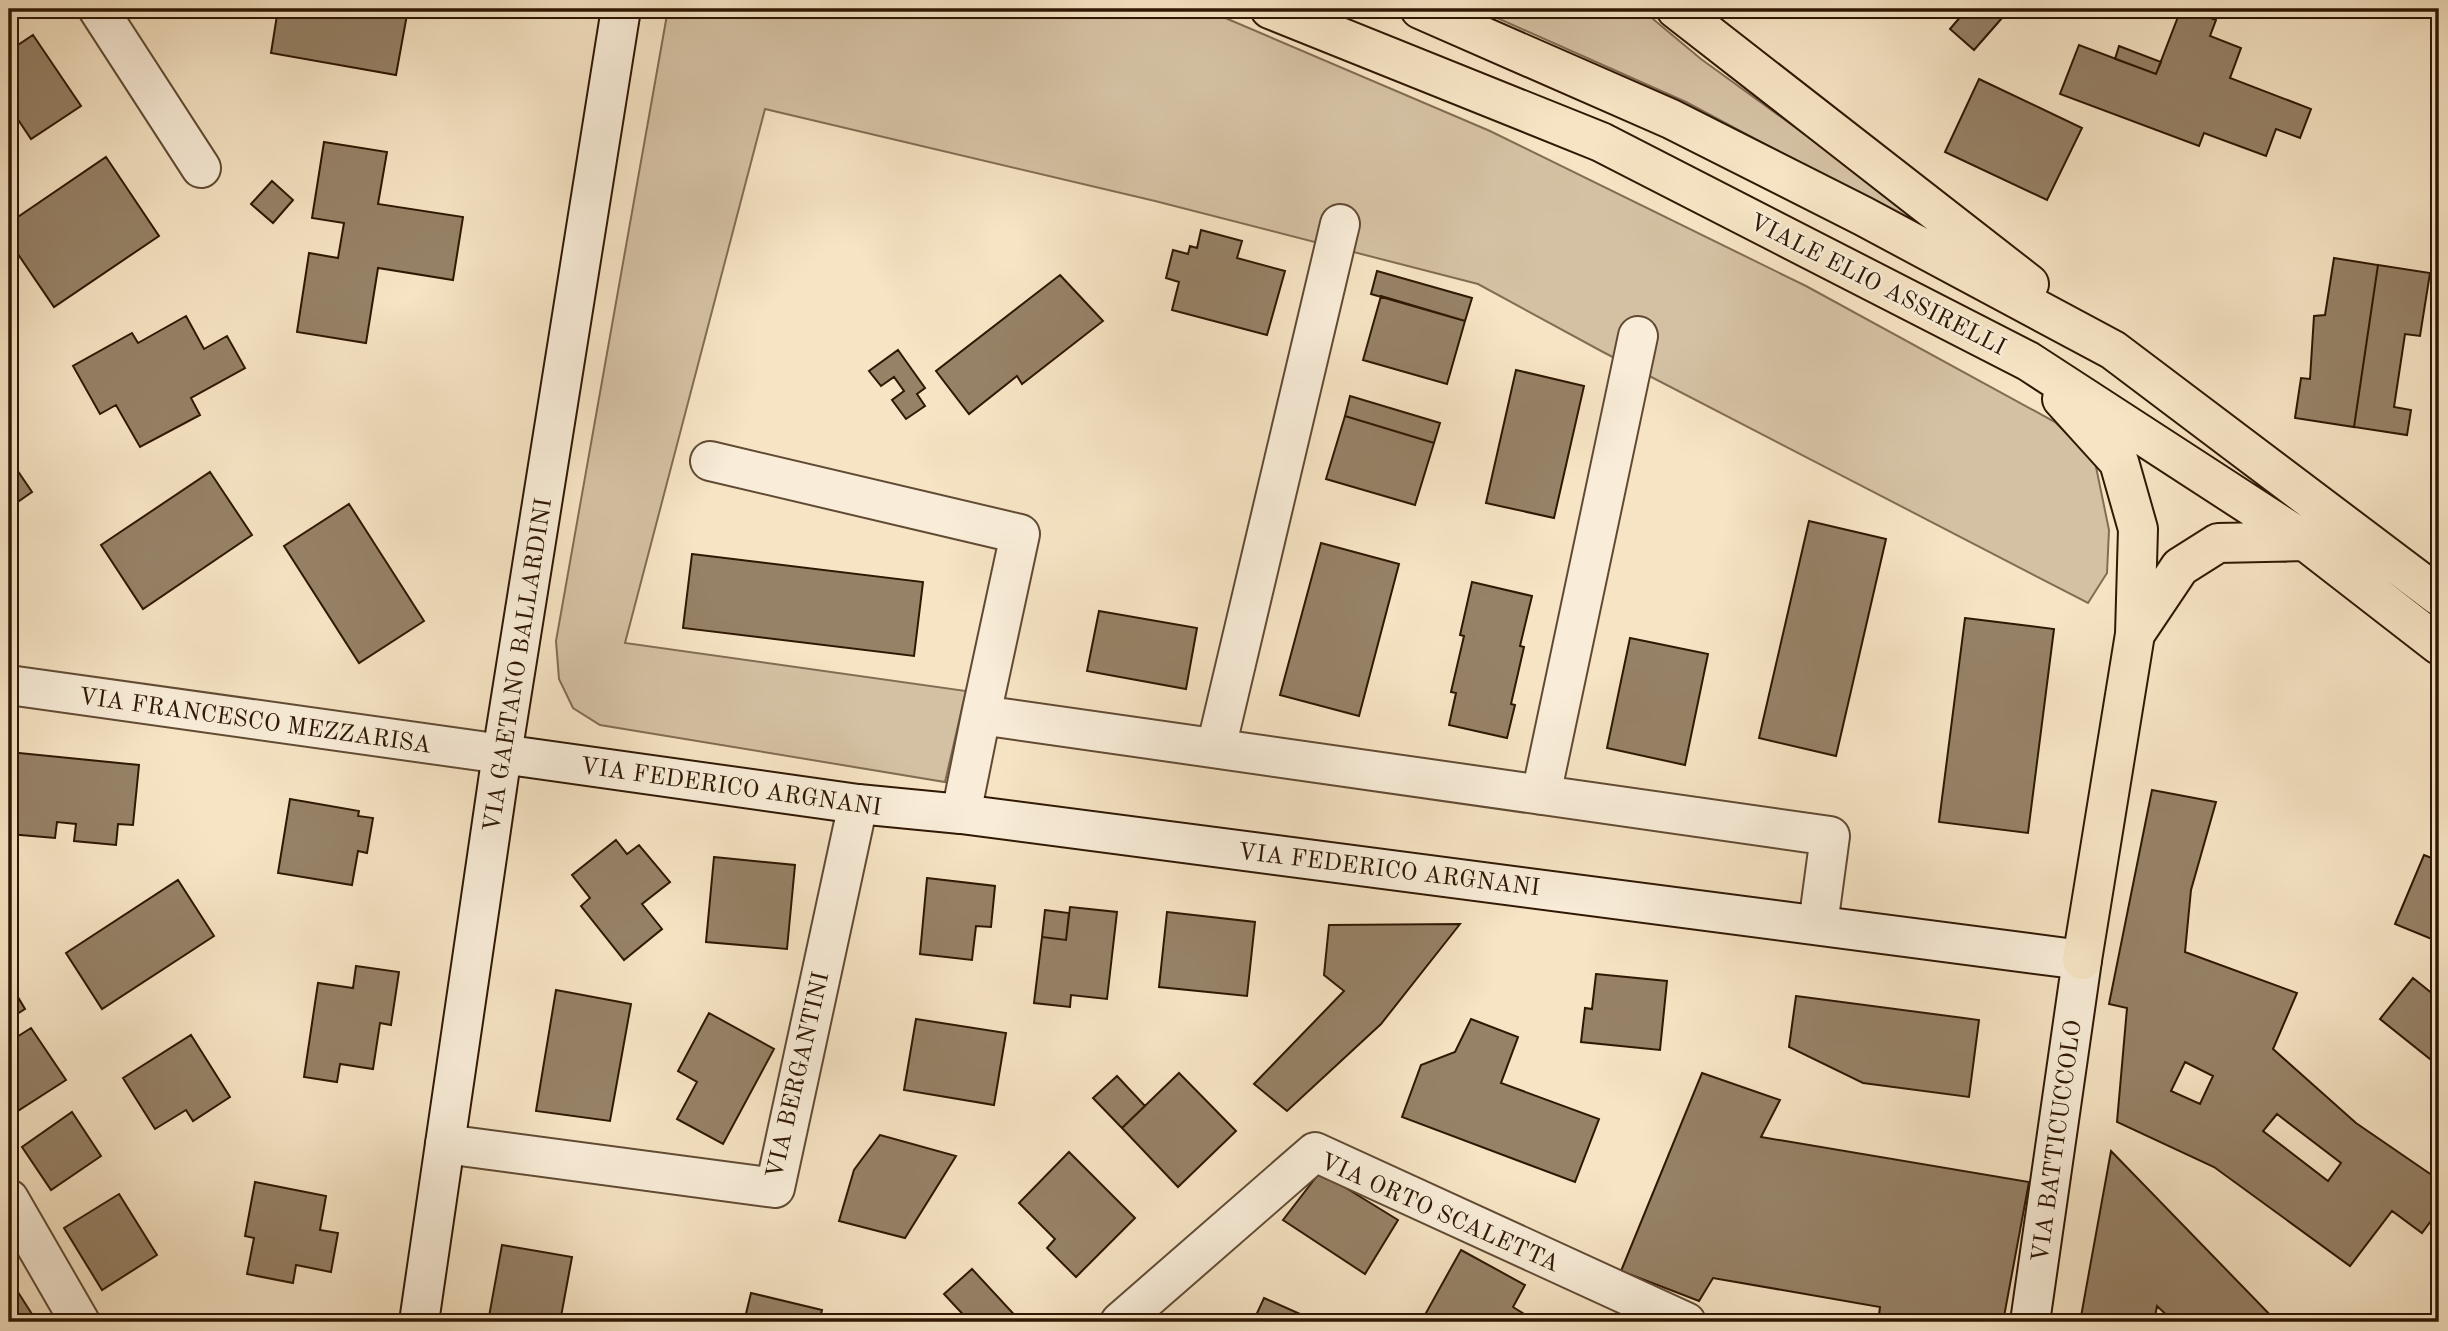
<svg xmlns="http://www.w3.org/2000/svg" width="2448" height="1331" font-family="'Old Standard TT',serif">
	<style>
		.green { fill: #d4c1a3; stroke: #826c53; stroke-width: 2 }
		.building { fill: #968267; stroke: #2f1703; stroke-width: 2; fill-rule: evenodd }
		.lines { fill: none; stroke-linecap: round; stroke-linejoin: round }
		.street-casing { stroke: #614a33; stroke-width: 42 }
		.secondary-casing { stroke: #2f1703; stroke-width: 42 }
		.primary-casing { stroke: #2f1703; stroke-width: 42 }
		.street { stroke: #f9edd9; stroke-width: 38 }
		.secondary { stroke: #f9edd9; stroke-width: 38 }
		.primary { stroke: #f6e4c4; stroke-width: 38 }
		.labels { text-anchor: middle; stroke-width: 5; stroke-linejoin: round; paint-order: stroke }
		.street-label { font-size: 24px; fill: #2f1703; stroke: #f9edd9 }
	</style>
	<rect width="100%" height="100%" fill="#f6e4c4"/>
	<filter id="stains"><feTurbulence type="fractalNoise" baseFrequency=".00286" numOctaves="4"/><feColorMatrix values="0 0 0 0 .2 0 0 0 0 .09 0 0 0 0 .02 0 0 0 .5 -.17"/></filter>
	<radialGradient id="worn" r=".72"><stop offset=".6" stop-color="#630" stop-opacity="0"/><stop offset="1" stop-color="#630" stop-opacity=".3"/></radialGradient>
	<!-- green -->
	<path class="green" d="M668 9H1200L1209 11 1490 131 1806 286 2055 422 2095 462 2109 530 2107 573 2088 603 1603 352 1478 284 1155 201 765 109 625 643 966 691 945 782 600 725 573 708 559 679 556 641Z
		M1477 9H1641L1701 59 1967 252 1686 102Z"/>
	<!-- building -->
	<path class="building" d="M278 9H408L396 75 271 53Z
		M1967 9H1991L2002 18 1974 50 1950 29Z
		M2181 9H2187L2216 20 2210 36 2241 48 2230 78 2311 109 2300 138 2276 129 2266 156 2204 133 2199 146 2060 94 2079 45 2156 74Z
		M33 35 81 106 31 139 9 106V51Z
		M2119 46 2161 62 2156 74 2115 59Z
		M1979 79 2082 128 2047 200 1945 152Z
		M324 142 387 152 378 204 463 217 453 280 378 268 366 343 297 332 309 253 338 258 344 223 312 218Z
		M106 157 159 236 54 307 9 241V223Z
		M272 181 293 200 273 223 251 204Z
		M1201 230 1242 241 1237 258 1285 271 1267 335 1172 310 1179 282 1166 278 1173 250 1188 254 1190 246 1197 248Z
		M2334 258 2378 265 2354 427 2295 418 2301 378 2310 379 2314 316 2325 315Z
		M2378 265 2430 273 2420 336 2405 334 2394 407 2411 410 2407 435 2354 427Z
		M1377 271 1472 298 1465 321 1371 294Z
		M1060 275 1103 321 1022 384 1017 376 969 414 936 371Z
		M1381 296 1465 321 1447 384 1363 360Z
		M186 316 204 349 227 336 245 368 191 398 200 415 140 447 116 405 100 414 73 366 132 333 138 343Z
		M898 350 925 388 917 394 925 406 906 419 892 400 904 391 894 377 881 386 869 371Z
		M1516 370 1584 386 1554 518 1486 503Z
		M1350 396 1440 423 1434 443 1345 416Z
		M1345 416 1434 443 1415 505 1326 479Z
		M9 458 32 492 9 508Z
		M210 472 252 535 143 609 101 545Z
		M349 504 424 621 359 663 284 546Z
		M1809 521 1886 539 1836 756 1759 738Z
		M1321 543 1399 564 1359 716 1280 695Z
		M692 554 923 582 914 656 683 628Z
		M1472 582 1532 596 1520 646 1524 647 1511 704 1515 705 1507 738 1449 725 1456 693 1451 692 1464 636 1460 635Z
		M1099 611 1197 628 1186 689 1087 671Z
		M1965 618 2054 629 2028 833 1939 822Z
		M1630 638 1708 654 1685 765 1607 748Z
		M9 752 139 765 133 825 118 824 116 845 74 841 76 824 57 822 55 838 9 834Z
		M2152 790 2216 802 2191 890 2185 952 2297 993 2273 1049 2356 1123 2439 1180V1210L2422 1233 2392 1211 2350 1266 2214 1167 2117 1122 2127 1008 2109 1004ZM2185 1062 2213 1076 2200 1104 2171 1091ZM2277 1114 2341 1163 2328 1181 2263 1131Z
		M290 799 359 811 358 816 373 818 367 853 358 851 352 885 278 873Z
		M616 840 627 854 639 845 670 882 642 904 662 929 624 960 581 906 590 898 572 875Z
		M2424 855 2439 861V942L2395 924Z
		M714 857 795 865 787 949 706 942Z
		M927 878 995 886 991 927 976 926 972 960 920 954Z
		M178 880 214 936 102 1009 66 953Z
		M1070 907 1117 912 1107 999 1071 995 1070 1007 1034 1003 1042 937 1066 940Z
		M1045 910 1069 913 1066 940 1042 937Z
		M1167 912 1255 922 1247 996 1159 987Z
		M1460 924 1381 1024 1287 1111 1254 1084 1344 991 1324 975 1329 925Z
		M356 966 399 972 391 1025 380 1023 373 1069 340 1064 337 1082 304 1077 318 983 353 988Z
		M1596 974 1667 981 1660 1050 1581 1042 1585 1008 1592 1009Z
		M2413 978 2439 999V1047L2430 1059 2380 1019Z
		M9 982 25 1009 9 1019Z
		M556 990 631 1004 610 1121 536 1111Z
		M1796 996 1979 1020 1969 1097 1863 1083 1789 1047Z
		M709 1013 774 1049 723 1144 677 1119 697 1082 678 1071Z
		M916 1019 1006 1033 994 1105 904 1090Z
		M1471 1019 1518 1037 1501 1083 1599 1119 1575 1182 1402 1117 1421 1065 1455 1052Z
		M31 1028 66 1080 13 1114 9 1107V1042Z
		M191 1035 230 1097 193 1121 186 1110 155 1129 123 1078Z
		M1179 1073 1236 1131 1178 1187 1122 1128Z
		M1702 1073 1780 1100 1761 1137 2029 1182 2003 1322H1878L1880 1307 1713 1278 1699 1301 1621 1271Z
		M1117 1076 1145 1106 1122 1128 1093 1098Z
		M72 1112 101 1156 51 1190 22 1147Z
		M880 1135 956 1156 905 1238 839 1221 854 1170Z
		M2111 1151 2277 1322H2174L2157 1306 2154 1322H2080Z
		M1069 1152 1135 1218 1076 1277 1047 1248 1055 1239 1019 1203Z
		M1320 1172 1398 1220 1365 1274 1283 1220Z
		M255 1182 326 1196 320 1230 338 1233 331 1272 296 1265 293 1283 247 1274 254 1238 245 1236Z
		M119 1194 157 1255 102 1290 64 1228Z
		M502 1245 572 1257 560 1322H488Z
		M1461 1250 1525 1285 1513 1307 1537 1322H1421Z
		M972 1269 1021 1322H970L944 1294Z
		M9 1278 37 1322H9Z
		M751 1293 822 1310 819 1322H744Z
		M1264 1298 1318 1322H1253Z
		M1171 1315 1178 1322H1163Z"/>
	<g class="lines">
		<!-- street casing -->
		<g class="street-casing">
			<path id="street" d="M98 9 201 168
				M710 461 1020 534 981 715
				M9 685 502 754
				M1216 748 1340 224
				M1541 795 1638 336
				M961 814 981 715 1830 836 1818 925
				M445 1144 775 1188 858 804
				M9 1199 80 1322
				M1120 1322 1315 1152 1686 1322"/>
		</g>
		<!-- secondary casing -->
		<g class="secondary-casing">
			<path id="secondary" d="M502 754 858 804 961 814 2082 960 2030 1322
				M419 1322 502 754 621 9"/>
		</g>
		<!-- primary casing -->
		<g class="primary-casing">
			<path id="primary" d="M1270 9 1601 142 2028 361 2305 541 2439 645
				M1420 9 1671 119 1863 216 2113 350 2439 596
				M1676 9 2029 284
				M2062 399 2119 462 2138 529 2135 634 2082 960
				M2135 634 2180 567 2218 543 2305 541"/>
		</g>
		<!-- street -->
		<use href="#street" class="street"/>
		<!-- secondary -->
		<use href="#secondary" class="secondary"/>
		<!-- primary -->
		<use href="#primary" class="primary"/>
	</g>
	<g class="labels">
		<!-- street labels -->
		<g class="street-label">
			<text transform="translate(1878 284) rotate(27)" y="8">VIALE ELIO ASSIRELLI</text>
			<text transform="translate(517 665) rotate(-81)" y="8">VIA GAETANO BALLARDINI</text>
			<text transform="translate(255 720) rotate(8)" y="8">VIA FRANCESCO MEZZARISA</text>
			<text transform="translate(731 786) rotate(8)" y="8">VIA FEDERICO ARGNANI</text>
			<text transform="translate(1389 869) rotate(7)" y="8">VIA FEDERICO ARGNANI</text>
			<text transform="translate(797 1075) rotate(-77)" y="8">VIA BERGANTINI</text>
			<text transform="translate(2056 1141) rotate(-82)" y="8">VIA BATTICUCCOLO</text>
			<text transform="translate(1440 1212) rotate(24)" y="8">VIA ORTO SCALETTA</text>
		</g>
	</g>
	<!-- margin -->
	<rect width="2448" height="1331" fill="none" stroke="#f6e4c4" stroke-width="35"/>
	<rect x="10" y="10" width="2427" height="1310" fill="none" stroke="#2f1703" stroke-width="3.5"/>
	<rect x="18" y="18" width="2413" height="1296" fill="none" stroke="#2f1703" stroke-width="2"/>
	<rect width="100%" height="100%" filter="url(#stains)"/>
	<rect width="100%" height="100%" fill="url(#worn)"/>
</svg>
